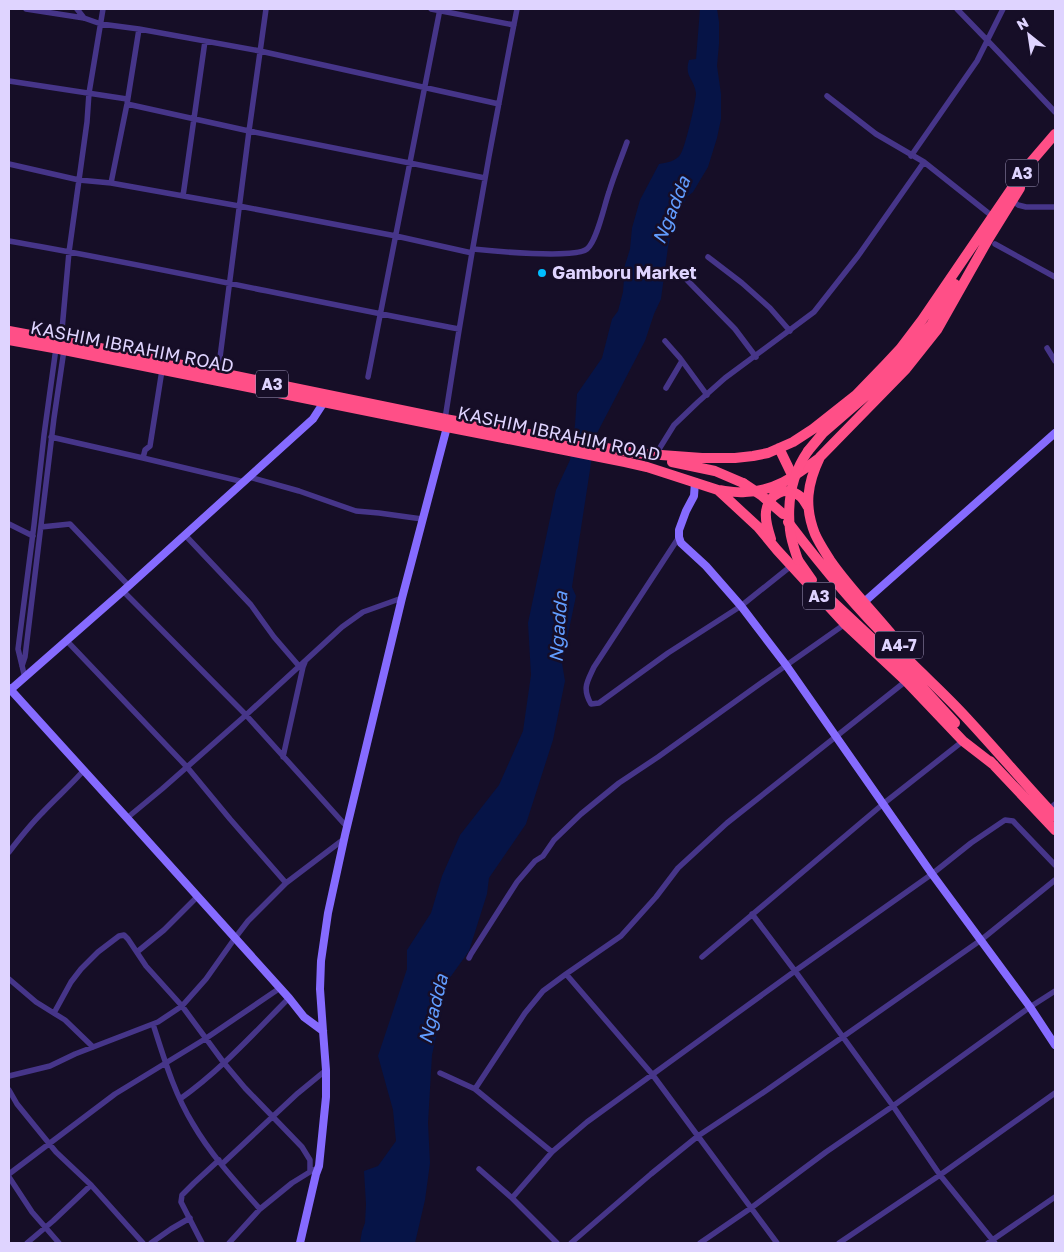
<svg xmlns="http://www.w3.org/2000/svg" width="1064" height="1252" font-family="'Golos Text',sans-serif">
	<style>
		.water { fill: #061447 }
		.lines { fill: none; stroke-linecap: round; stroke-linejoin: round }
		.street { stroke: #463589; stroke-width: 5.5 }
		.secondary { stroke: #866bff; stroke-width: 8 }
		.highway { stroke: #ff4f87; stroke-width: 10 }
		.highway-bridge { stroke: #ff4f87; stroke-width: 10 }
		.poi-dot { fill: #00bdff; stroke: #160e27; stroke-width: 2 }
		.labels { text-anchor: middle; stroke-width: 5; stroke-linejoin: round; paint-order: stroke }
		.shield { fill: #160e27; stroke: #a399be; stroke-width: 1 }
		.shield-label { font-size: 16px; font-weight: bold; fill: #dfd4ff }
		.poi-label { font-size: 18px; font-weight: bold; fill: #dfd4ff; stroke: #160e27; text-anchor: start }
		.street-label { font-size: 18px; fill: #dfd4ff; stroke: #160e27 }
		.water-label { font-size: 19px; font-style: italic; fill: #629dff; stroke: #160e27 }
	</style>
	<rect width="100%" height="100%" fill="#160e27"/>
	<!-- water -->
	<path class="water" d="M700 9H717L719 22V44L717 66 721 94V119L717 138 708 167 693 192 687 197 674 223 668 247 661 299 654 314 645 341 595 437 572 587 576 596 562 663 565 681 553 740 526 824 489 878 487 894 469 951 449 979 432 1055 428 1123 430 1163 425 1200 415 1243H360L362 1231 365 1223 366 1204 364 1171 378 1166 396 1141 393 1110 378 1056 407 969V950L431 913 442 876 460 835 499 785 523 731 531 675 528 623 556 490 570 460 575 425 577 394 602 358 612 319 618 311 623 292 625 265 630 249 632 228 640 200 659 164C666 163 676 161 680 155 685 149 696 101 696 93 694 78 684 77 689 60L696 59Z"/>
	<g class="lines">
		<!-- street -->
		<path class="street" d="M26 9 84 18 101 24 139 29 260 51 499 104
			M77 9 84 18
			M431 9 514 25
			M957 9 987 40 1055 112
			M9 81 127 99
			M827 96 876 134 924 162 992 216
			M127 104 249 131 485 178
			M911 156 977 61 1003 9
			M9 164 79 180 111 183 239 206 396 236 472 253
			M111 183 127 104 139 29
			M183 196 205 41
			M1012 200 1018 205 1026 207H1055
			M9 241C159 267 309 301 459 329
			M995 244 1055 277
			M473 249C492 251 574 259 587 249 597 241 604 206 609 192 614 175 621 159 627 142
			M708 257 742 283 770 308 790 331
			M687 280 735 329 756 357
			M61 341 69 252 87 122 89 93 103 9
			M665 341 680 358 707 395
			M1047 348 1055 361
			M162 370 150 446 145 450 143 458 244 482
			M218 373 249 131 266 9
			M368 377 440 9
			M666 388 682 361
			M445 419C466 282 490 145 517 9
			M51 437 143 458
			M656 454 674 425 698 402 725 378 814 312 858 256 924 162
			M249 477 299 491 356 511 379 513 422 519
			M9 524 33 536
			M41 527 70 524 129 586
			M185 535 251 605 274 637 299 666
			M679 537 594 667C587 682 582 688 591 704L599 703 668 653 741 606 791 566
			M123 591 246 715 347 827
			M66 640 187 767 230 819 286 883
			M22 666 25 657 54 418 64 350
			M25 678 18 649 34 525 44 435 56 348
			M283 757 303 667 305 662
			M1049 809 1055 804
			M127 818 162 789 246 715 342 627 363 612 402 598
			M9 852C19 839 30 825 42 813 56 798 71 785 84 770
			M752 914 795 971 893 1106 940 1175 995 1243
			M137 952 164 930 197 897
			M702 957 883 804 963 741
			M469 958 471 954 517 882 535 861 543 856 554 840 581 814 619 783 658 757 761 683 845 624
			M566 974 652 1074 777 1243
			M9 979 36 1002 65 1020 93 1047
			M54 1013 71 982 81 969 98 952 119 936 124 935 128 939 146 966 182 1006 224 1063 245 1088 302 1147 310 1160V1171
			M153 1024C164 1058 174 1093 193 1124 211 1155 236 1182 260 1209
			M440 1073 475 1089 552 1152
			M9 1076 50 1066 75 1054 158 1022 182 1006 206 979 235 938 248 921 286 883 344 839
			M475 1089 525 1013 543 991 566 974 621 936 656 897 678 868 727 823 906 681
			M9 1090 17 1104 56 1152 91 1185 143 1243
			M180 1099C221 1070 254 1033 289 998
			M222 1164 298 1093 326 1070
			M479 1169 512 1198 557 1243
			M9 1174 115 1094 205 1039 280 988
			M9 1177 32 1212 59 1243
			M512 1198 552 1152 587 1122 795 971 932 874 971 843 1005 820 1013 821 1055 865
			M27 1243 53 1221 91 1185
			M151 1243 171 1229 190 1218
			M202 1243 181 1202 182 1195 194 1183 219 1160
			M229 1243 260 1209 292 1183 313 1170
			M571 1243 651 1174 698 1136 767 1090 981 940 1055 880
			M700 1243 751 1208 826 1152 893 1106 1030 1007 1055 991
			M839 1243 940 1175 1055 1093
			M988 1243 1055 1197"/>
		<!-- secondary -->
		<path class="secondary" d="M695 482 694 496 686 511 679 530V537L681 543 706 566 741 606 786 665 932 874 1030 1007 1055 1045
			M863 603 1055 433
			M9 688 127 818 289 998 304 1017 323 1031
			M9 691 123 591 313 419 324 402
			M300 1243 316 1174 319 1166 326 1097V1070L323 1031 320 989 321 961 328 913 345 835 402 598 447 427"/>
		<!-- highway -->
		<path class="highway" d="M1020 188 989 238 937 330 906 369 820 457C807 484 804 506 815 534 819 543 825 552 830 560 848 586 868 606 888 630 896 638 900 650 907 658 912 664 918 669 923 674 936 687 949 699 961 712 993 746 1023 782 1055 816
			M9 331 95 347 445 419 634 453 702 458H735L753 456 768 453 793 442 813 429 856 395 885 365 900 349 922 320 1025 169 1055 134
			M9 340 59 349 447 427 625 462 647 467 718 490 758 527 777 550 845 624 906 681 963 741 994 765
			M779 448 793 477
			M808 451 823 433 868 394 900 363 931 325 955 284
			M672 462 715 471 743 483
			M718 490C727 491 736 493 745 492 776 491 795 476 818 459
			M788 522C820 564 853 605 891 642
			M771 539C768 530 765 521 766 512 768 494 786 484 801 497 804 500 806 504 808 507
			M798 560 812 580
			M832 601 911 675 955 723
			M990 761 1055 830"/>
		<!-- highway-bridge -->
		<path class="highway-bridge" d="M743 483 761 495 783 514
			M798 560C795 551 791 540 790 530 787 502 792 474 808 451"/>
	</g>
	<!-- markers -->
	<circle class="poi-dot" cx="542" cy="273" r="5"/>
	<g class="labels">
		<!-- shield labels -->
		<g class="shield">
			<rect x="1006" y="159.5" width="32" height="27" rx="4"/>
			<rect x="256" y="370.5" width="32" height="27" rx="4"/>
			<rect x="803" y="582.5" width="32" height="27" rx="4"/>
			<rect x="875" y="631.5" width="48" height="27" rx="4"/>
		</g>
		<g class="shield-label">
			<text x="1022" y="179">A3</text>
			<text x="272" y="390">A3</text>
			<text x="819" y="602">A3</text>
			<text x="899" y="651">A4-7</text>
		</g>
		<!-- poi labels -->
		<g class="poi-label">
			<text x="552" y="279">Gamboru Market</text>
		</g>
		<!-- street labels -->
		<g class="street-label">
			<text transform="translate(132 347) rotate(11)" y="6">KASHIM IBRAHIM ROAD</text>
			<text transform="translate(559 434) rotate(12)" y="6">KASHIM IBRAHIM ROAD</text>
		</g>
		<!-- water labels -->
		<g class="water-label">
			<text transform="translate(671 210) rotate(-68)" y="7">Ngadda</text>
			<text transform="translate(558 627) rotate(-86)" y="7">Ngadda</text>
			<text transform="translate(433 1009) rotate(-76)" y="7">Ngadda</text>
		</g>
	</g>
	<!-- border -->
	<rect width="1064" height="1252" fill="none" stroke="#dfd4ff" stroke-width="20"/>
	<!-- north arrow -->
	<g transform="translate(1029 35) rotate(330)" stroke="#160e27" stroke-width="4" paint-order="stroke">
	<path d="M0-4L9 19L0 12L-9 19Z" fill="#dfd4ff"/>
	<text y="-8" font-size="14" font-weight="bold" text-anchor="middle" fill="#dfd4ff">N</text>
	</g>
</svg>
